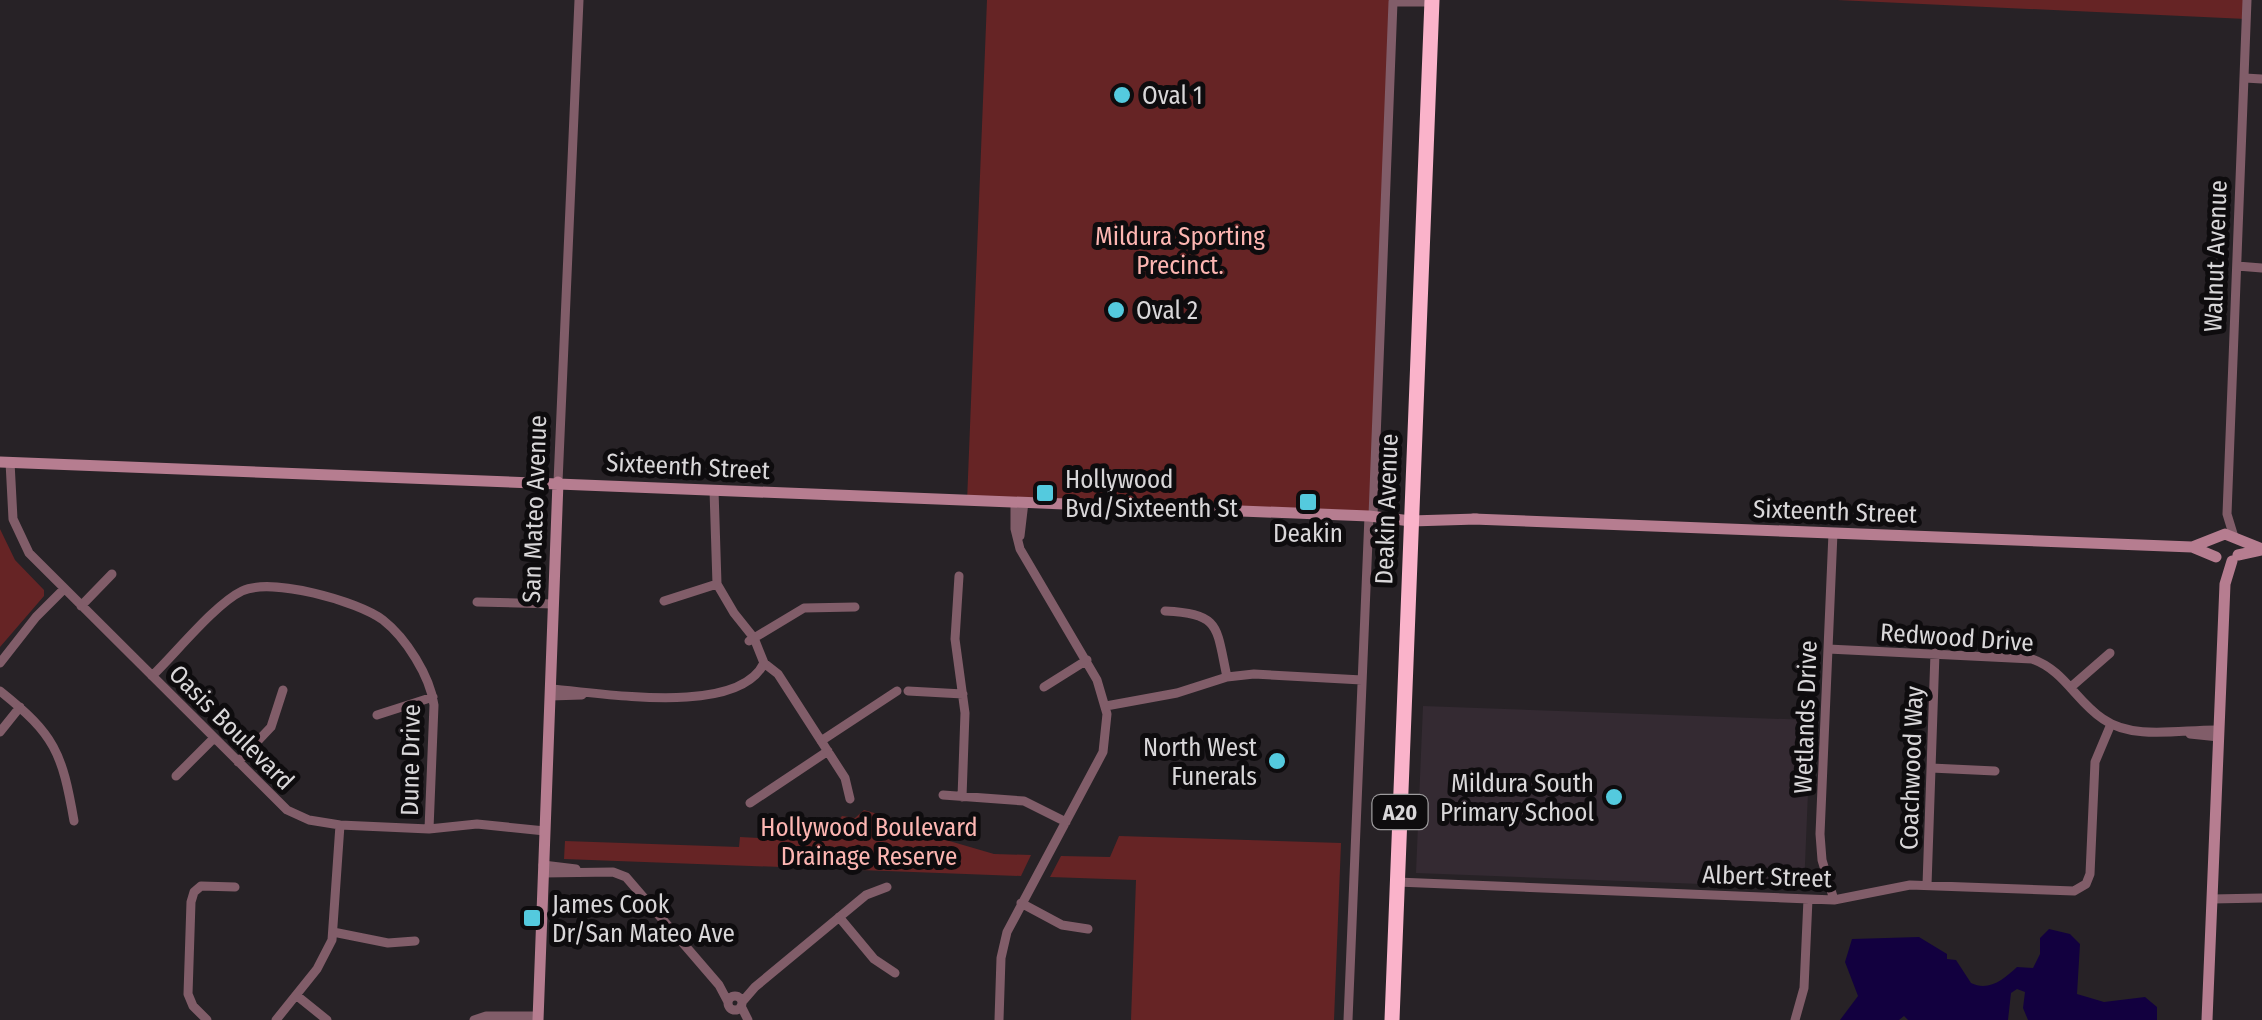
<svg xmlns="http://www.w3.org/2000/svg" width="2262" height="1020" font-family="'Fira Sans Condensed',sans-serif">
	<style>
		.built { fill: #342a32 }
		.green { fill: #662425 }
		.water { fill: #12003f }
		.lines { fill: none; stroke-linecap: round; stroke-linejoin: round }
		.street { stroke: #815d69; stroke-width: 9 }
		.secondary { stroke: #b67d90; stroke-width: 11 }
		.highway { stroke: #fab3ca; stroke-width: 15 }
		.poi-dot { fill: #54cade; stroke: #0e0c0e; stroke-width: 4 }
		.labels { text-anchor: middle; stroke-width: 10; stroke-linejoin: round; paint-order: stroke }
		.shield { fill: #0e0c0e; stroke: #9c9a9c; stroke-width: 2.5 }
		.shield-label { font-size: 22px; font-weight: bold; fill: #d9d7d9 }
		.poi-label { font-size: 25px; fill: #d9d7d9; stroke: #0e0c0e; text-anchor: start }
		.park-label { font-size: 25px; fill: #fdb6b2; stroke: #0e0c0e }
		.street-label { font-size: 25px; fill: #d9d7d9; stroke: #0e0c0e }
	</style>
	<rect width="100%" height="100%" fill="#272226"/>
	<!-- built -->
	<path class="built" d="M1423 706 1811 720 1804 888 1416 873Z"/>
	<!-- green -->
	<path class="green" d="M987 0H1393L1373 516 967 502Z
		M1837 0H2247L2246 19Z
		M0 529 15 560 44 590V596L0 647Z
		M864 810 898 820V838L946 840 994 854 1031 855 1021 876 564 859 565 841 739 847 740 837 823 841 842 816 855 818Z
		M1119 836 1341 843 1334 1020H1131L1136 880 1050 877 1061 856 1110 857Z"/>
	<!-- water -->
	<path class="water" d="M2049 929 2070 934 2080 944 2077 994 2104 1002 2145 997 2157 1007V1020H2028L2023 1008 2025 992 2017 989 2011 993 2008 1020H1908L1904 1016 1899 1020H1840L1858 996 1845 962 1852 939 1919 937 1947 954V959L1956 960 1971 983C1989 992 2004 979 2017 967L2033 968 2040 954V938Z"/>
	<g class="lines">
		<!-- street -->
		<path class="street" d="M2245 78 2262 79
			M2237 266 2262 268
			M10 462 13 519 29 553 287 810 309 820 340 825 429 829 477 824 545 831
			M558 482 579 0
			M714 490 717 584 734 613 754 638 764 663 778 674 845 778 850 799
			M1373 516 1393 2H1432
			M1833 533 1820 834 1822 860 1834 900
			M1020 536 1024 502
			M2234 537 2227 514 2247 0
			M959 576 955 639 965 713 962 797
			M664 601 717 584
			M477 602 553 604
			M81 606 112 574
			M1165 611C1221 614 1216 626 1227 677
			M749 641 804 608 855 607
			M1828 649 2032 659C2064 670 2076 701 2103 719 2134 741 2183 729 2219 730
			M0 663 36 617 64 589
			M152 676C176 653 215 604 242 591 271 577 358 601 383 620 406 638 430 676 434 705L429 829
			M1044 687 1087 660
			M2071 687 2110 653
			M550 689C599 692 738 718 764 663
			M0 691C55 735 62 752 74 821
			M908 691 963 694
			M550 696 582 695
			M1106 706 1177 693 1227 677 1254 674 1362 680
			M377 715 433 697
			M0 732 20 707
			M2190 734 2219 737
			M821 741 897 691
			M238 762 271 727 283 690
			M1931 768 1995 771
			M176 776 214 738
			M943 795 1024 801 1066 822
			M750 803 828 751
			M543 865 576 869
			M543 873 613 872 626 877 719 985 728 1002
			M1397 882 1834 900 1910 885 2074 891 2086 884 2090 874 2095 762 2111 724
			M1927 885 1935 653
			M2212 899 2262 898
			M1021 903 1062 925 1088 929
			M839 917 874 959 895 973
			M333 932 388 943 415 941
			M296 995 327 1020
			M728 1003a7 7 0 1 1 14 0a7 7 0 1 1-14 0Z
			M742 1002 755 987 866 895 887 887
			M741 1006 748 1020
			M207 1020 193 1006 188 994 191 902 194 892 201 886 235 887
			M276 1020 317 969 332 940 340 825
			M474 1020 486 1016H538
			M999 1020 1001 958 1007 932 1103 752 1107 714 1097 680 1020 549 1015 529V503
			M1348 1020 1369 516
			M1795 1020 1804 988 1808 899"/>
		<!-- secondary -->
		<path class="secondary" d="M0 462 1369 516 1411 521 1477 519
			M1473 519 2192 547 2216 557
			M2192 547 2225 534 2262 549
			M2238 555 2262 550
			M538 1020 558 482
			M2207 1020 2225 584 2232 561"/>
		<!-- highway -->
		<path class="highway" d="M1392 1020 1432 0"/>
	</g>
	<!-- markers -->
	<g class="poi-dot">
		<circle cx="1122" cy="95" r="10"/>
		<circle cx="1116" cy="310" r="10"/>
		<rect x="1035" y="483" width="20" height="20" rx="5"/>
		<rect x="1298" y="492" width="20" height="20" rx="5"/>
		<circle cx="1277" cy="761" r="10"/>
		<circle cx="1614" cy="797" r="10"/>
		<rect x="522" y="908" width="20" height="20" rx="5"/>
	</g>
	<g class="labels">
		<!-- shield labels -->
		<rect class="shield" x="1372.5" y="795" width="55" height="34" rx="8"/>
		<g class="shield-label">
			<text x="1400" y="820">A20</text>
		</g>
		<!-- poi labels -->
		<g class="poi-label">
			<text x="1142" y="104">Oval 1</text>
			<text x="1136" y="319">Oval 2</text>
			<text x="1065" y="488">Hollywood<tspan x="1065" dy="29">Bvd/Sixteenth St</tspan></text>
			<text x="1308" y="542" text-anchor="middle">Deakin</text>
			<text x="1257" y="756" text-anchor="end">North West<tspan x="1257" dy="29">Funerals</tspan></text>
			<text x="1594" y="792" text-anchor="end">Mildura South<tspan x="1594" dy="29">Primary School</tspan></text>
			<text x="552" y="913">James Cook<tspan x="552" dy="29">Dr/San Mateo Ave</tspan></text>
		</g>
		<!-- park labels -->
		<g class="park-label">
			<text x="1180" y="245">Mildura Sporting<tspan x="1180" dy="29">Precinct.</tspan></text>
			<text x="869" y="836">Hollywood Boulevard<tspan x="869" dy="29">Drainage Reserve</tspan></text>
		</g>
		<!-- street labels -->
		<g class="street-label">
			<text transform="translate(2215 256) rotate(-88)" y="9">Walnut Avenue</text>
			<text transform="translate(688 466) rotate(3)" y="9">Sixteenth Street</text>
			<text transform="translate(534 509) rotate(-88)" y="9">San Mateo Avenue</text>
			<text transform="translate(1386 509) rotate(-88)" y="9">Deakin Avenue</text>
			<text transform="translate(1835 511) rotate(2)" y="9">Sixteenth Street</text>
			<text transform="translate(1957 637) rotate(4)" y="9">Redwood Drive</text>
			<text transform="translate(1805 717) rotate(-88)" y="9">Wetlands Drive</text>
			<text transform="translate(232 727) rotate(45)" y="9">Oasis Boulevard</text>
			<text transform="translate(410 760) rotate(-89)" y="9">Dune Drive</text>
			<text transform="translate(1911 768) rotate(-88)" y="9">Coachwood Way</text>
			<text transform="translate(1767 876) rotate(2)" y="9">Albert Street</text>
		</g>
	</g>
</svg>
